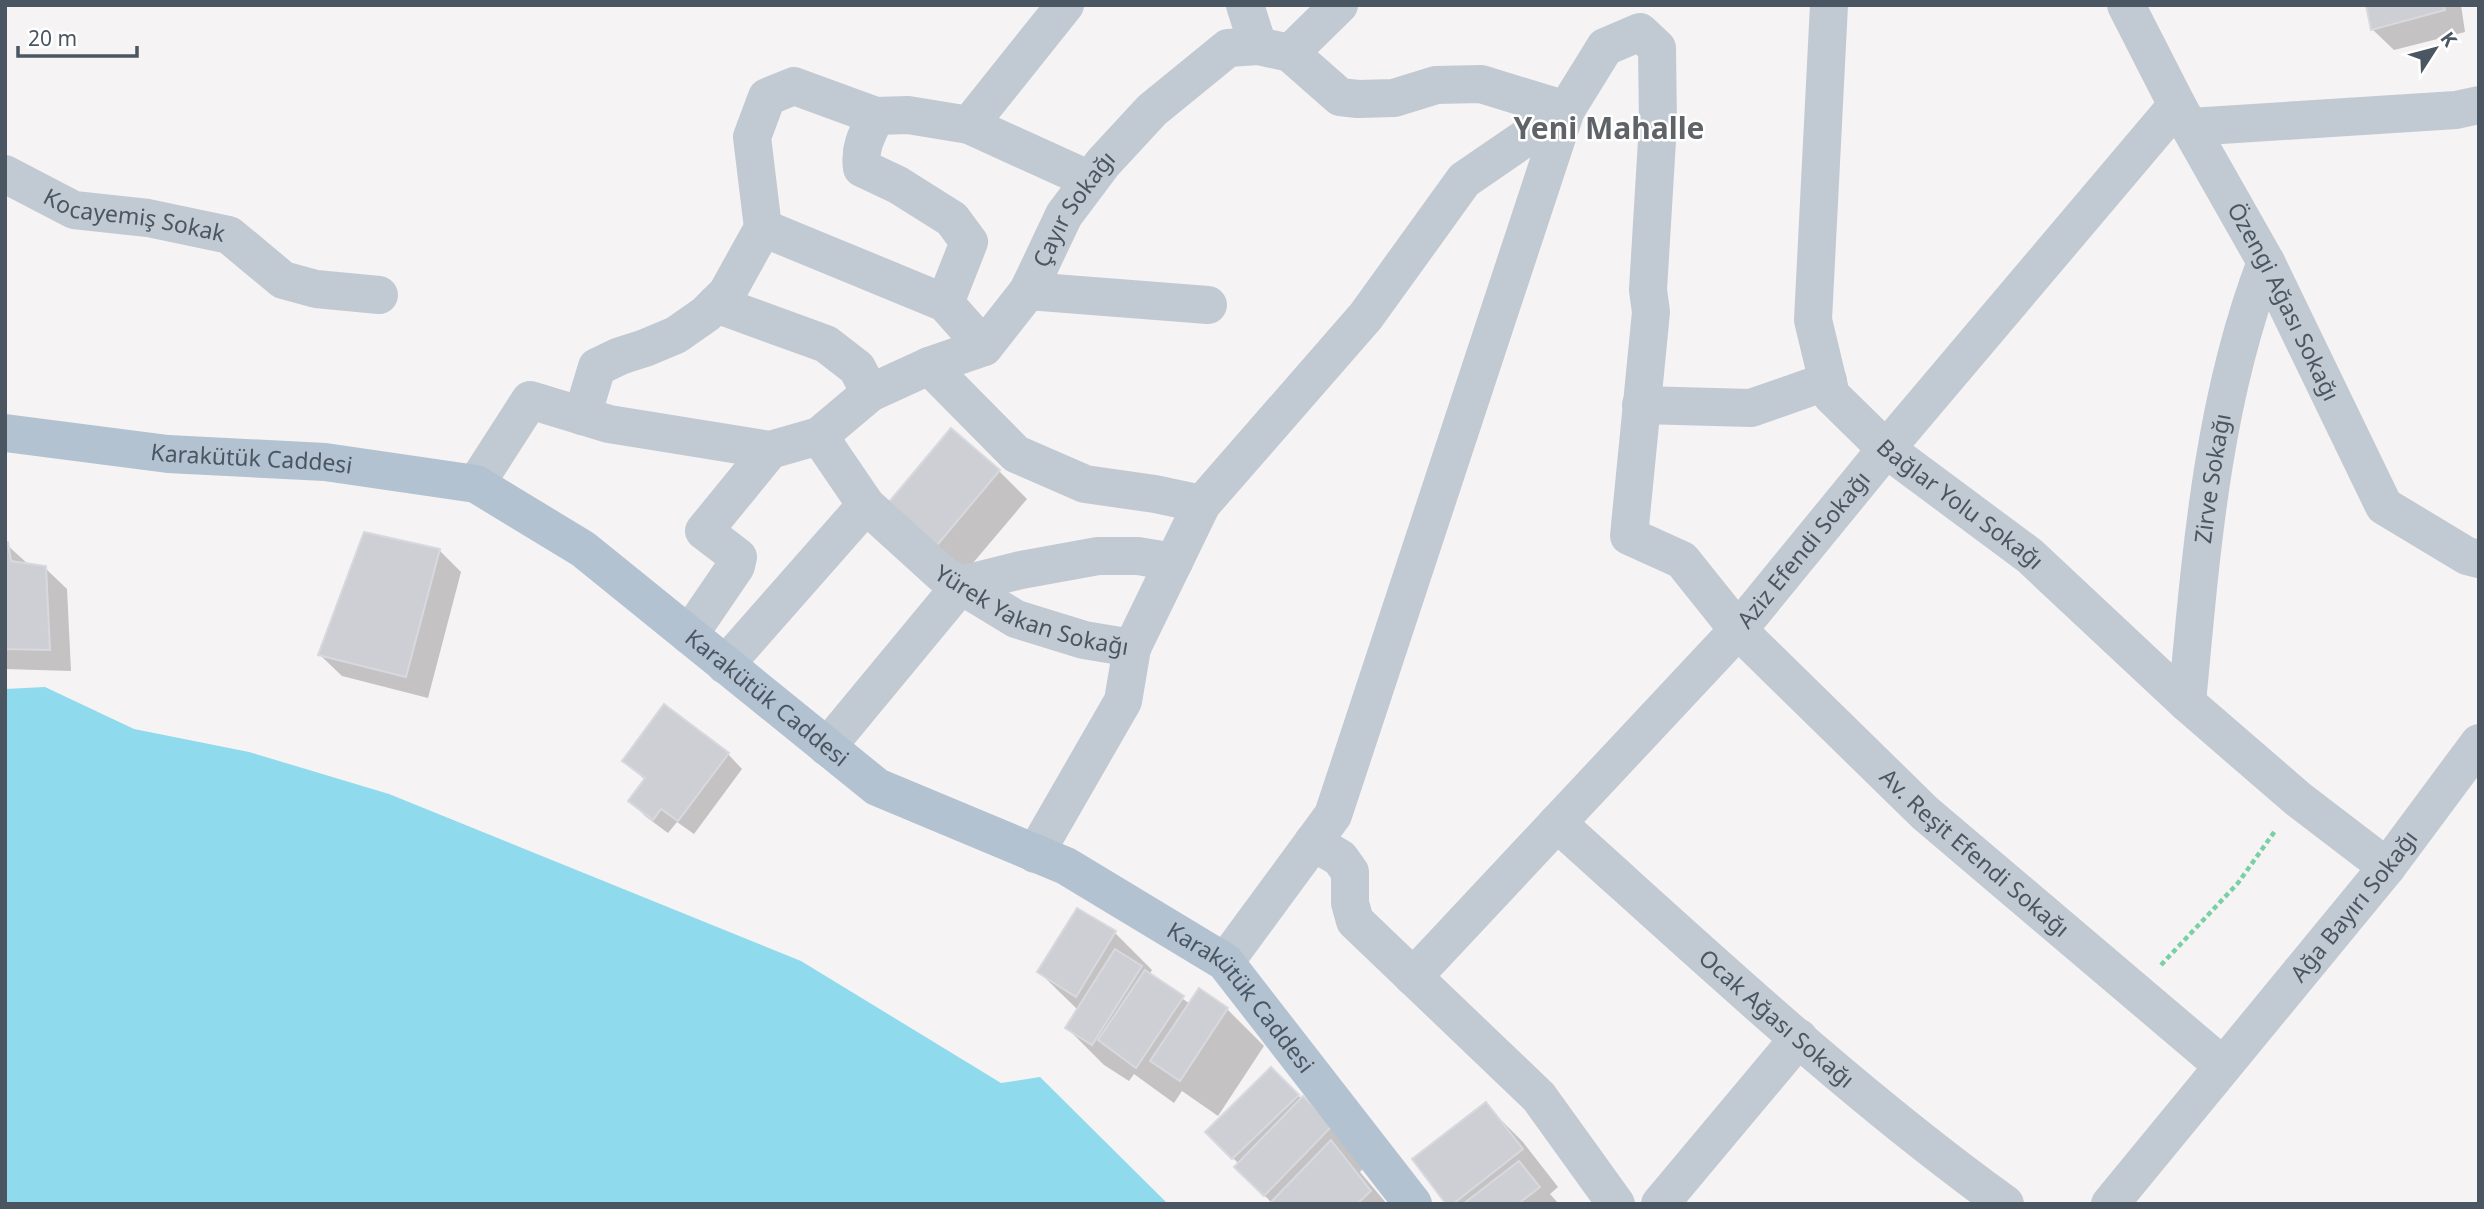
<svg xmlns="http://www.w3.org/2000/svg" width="2484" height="1209" font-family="'Noto Sans',sans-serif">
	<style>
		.water { fill: #90daee }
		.shadow { fill: #0003 }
		.building { fill: #cdcfd5; stroke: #d7d9de; stroke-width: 2 }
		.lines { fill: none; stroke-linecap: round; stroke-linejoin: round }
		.path { stroke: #7ad0a6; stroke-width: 4.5; stroke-dasharray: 5 3.5; stroke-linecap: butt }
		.minor { stroke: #c1cad2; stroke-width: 38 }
		.major { stroke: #b3c2d1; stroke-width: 38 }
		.labels { text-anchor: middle; stroke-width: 5; stroke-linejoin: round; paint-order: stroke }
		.street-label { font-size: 23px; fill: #4a5661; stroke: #fff }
		.district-label { font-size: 30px; font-weight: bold; fill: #5f6368; stroke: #fff }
	</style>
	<rect width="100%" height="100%" fill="#f5f3f3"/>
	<!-- water -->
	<path class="water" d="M45 687 134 729 249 752 389 794 801 961 1001 1083 1040 1077 1168 1204H5V689Z"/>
	<!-- shadow -->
	<path class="shadow" d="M2368 5H2461L2465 32 2394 50 2372 29Z
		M999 471 1027 499 962 576 914 536Z
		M5 543 29 565 45 568 67 589 71 671 5 669Z
		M439 550 461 572 428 698 342 676 320 655Z
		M728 754 742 769 694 834 677 822 668 833 645 816 631 801 645 780 624 761Z
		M1077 911 1115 933 1152 970 1149 975 1190 1004 1227 1009 1264 1046 1218 1116 1182 1091 1174 1103 1134 1074 1129 1081 1104 1065 1067 1028 1078 1010 1039 972Z
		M1271 1069 1368 1163 1360 1172 1387 1204H1273L1236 1167 1239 1164 1207 1132Z
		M1485 1104 1522 1141 1558 1187 1550 1194 1559 1204H1449Z"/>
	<!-- building -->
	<path class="building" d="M2366 5H2444L2445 10 2371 30Z
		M951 428 1000 470 933 550 884 508Z
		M364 532 440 549 406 677 318 655Z
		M5 542H8L11 561 46 566 50 650 5 649Z
		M664 704 729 753 678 821 661 809 653 820 628 801 645 778 622 761Z
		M1077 908 1116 931 1076 997 1037 972Z
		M1115 949 1142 966 1092 1045 1065 1028Z
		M1145 970 1184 996 1136 1068 1098 1040Z
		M1199 988 1228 1008 1180 1081 1150 1061Z
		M1271 1067 1299 1095 1232 1159 1205 1132Z
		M1303 1096 1333 1125 1264 1196 1234 1167Z
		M1486 1102 1523 1149 1453 1204H1446L1412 1159Z
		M1331 1140 1371 1191 1357 1204H1272L1271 1202Z
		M1519 1161 1540 1187 1518 1204H1463Z"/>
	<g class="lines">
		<!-- path -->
		<path class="path" d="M2161 965 2238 883 2275 831"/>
		<!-- minor -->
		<g class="minor">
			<path d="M1245 5 1258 46"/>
			<path id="s1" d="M1829 5 1813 320 1831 395 1886 449 2030 556 2187 703 2298 799 2387 867"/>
			<path id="s2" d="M2126 5 2177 105 2266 262 2384 506 2467 556 2479 559"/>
			<path d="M1290 53 1340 97 1358 99 1394 98 1436 85 1481 84 1566 110"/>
			<path d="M876 116C867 134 859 148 862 168L898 185 952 219 969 242 945 303"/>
			<path d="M969 125 1065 5"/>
			<path d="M2190 127 2456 110 2479 105"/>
			<path id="s3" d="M5 174 74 210 148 218 229 235 283 280 316 289 379 295"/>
			<path d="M763 228 945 303 984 347"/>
			<path d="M1028 291 1208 305"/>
			<path d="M716 304 826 344 857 368 870 393"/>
			<path d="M929 366 1016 454 1085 484 1155 494 1202 504"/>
			<path d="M1641 405 1751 408 1828 381"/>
			<path d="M582 416 597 367 620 356 645 348 676 335 706 314 727 293 763 228 752 137 767 97 794 86 876 116 908 115 969 125 1090 180"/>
			<path id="s4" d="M819 436 870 393 929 366 984 347 1028 291 1064 215 1103 163 1152 110 1228 48 1258 46 1290 53 1339 5"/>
			<path id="s5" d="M476 484 530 400 609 424 770 450 819 436 866 505 942 574 1016 619 1084 640 1132 648 1202 504 1366 316 1464 180 1566 110"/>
			<path d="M689 635 736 566 738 557 704 531 770 450"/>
			<path d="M725 665 866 505"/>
			<path id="s6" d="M2187 703C2201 554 2212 403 2266 262"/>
			<path d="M827 747 961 585 1021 570 1098 556H1138L1174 562"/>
			<path id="s7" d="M1557 823C1703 954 1846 1089 2005 1204"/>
			<path d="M1313 842 1340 858 1350 872V903L1355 921 1539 1097 1616 1204"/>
			<path d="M1035 854 1123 701 1132 648"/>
			<path id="s8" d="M1225 962 1333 815 1566 110 1605 47 1640 32 1657 48 1658 124 1648 290 1651 312 1629 536 1682 560 1738 630 1925 813 2222 1065"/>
			<path id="s9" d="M1413 977 1738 630 1886 449 2177 105"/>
			<path d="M1660 1204 1799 1038"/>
			<path id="s10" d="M2110 1204 2387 867 2479 743"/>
		</g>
		<!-- major -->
		<path class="major" id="s11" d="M5 433 168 454 325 462 476 484 583 549 877 787 1066 866 1225 962 1413 1204"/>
	</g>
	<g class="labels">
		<!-- street labels -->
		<g class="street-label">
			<text dy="8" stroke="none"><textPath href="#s4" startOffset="355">Çayır Sokağı</textPath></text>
			<text dy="8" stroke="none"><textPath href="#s3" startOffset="138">Kocayemiş Sokak</textPath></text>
			<text dy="8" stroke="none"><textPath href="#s2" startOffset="336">Özengi Ağası Sokağı</textPath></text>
			<text dy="8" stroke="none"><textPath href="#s11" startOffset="248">Karakütük Caddesi</textPath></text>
			<text dy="8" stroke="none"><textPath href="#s6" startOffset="226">Zirve Sokağı</textPath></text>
			<text dy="8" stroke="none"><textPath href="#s1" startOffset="562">Bağlar Yolu Sokağı</textPath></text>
			<text dy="8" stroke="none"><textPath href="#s9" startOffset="579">Aziz Efendi Sokağı</textPath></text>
			<text dy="8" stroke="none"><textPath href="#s5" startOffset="681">Yürek Yakan Sokağı</textPath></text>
			<text dy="8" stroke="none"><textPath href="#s11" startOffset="836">Karakütük Caddesi</textPath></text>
			<text dy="8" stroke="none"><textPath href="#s8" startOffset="2023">Av. Reşit Efendi Sokağı</textPath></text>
			<text dy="8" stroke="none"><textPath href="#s10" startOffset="385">Ağa Bayırı Sokağı</textPath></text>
			<text dy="8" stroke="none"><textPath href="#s11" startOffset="1404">Karakütük Caddesi</textPath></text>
			<text dy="8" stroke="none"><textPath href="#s7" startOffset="294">Ocak Ağası Sokağı</textPath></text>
		</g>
		<!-- district labels -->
		<g class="district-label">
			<text x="1609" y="139">Yeni Mahalle</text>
		</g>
	</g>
	<!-- border -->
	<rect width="2484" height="1209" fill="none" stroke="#4a5661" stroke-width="14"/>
	<!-- north arrow -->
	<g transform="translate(2435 49) rotate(54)" stroke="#ffffff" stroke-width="5" paint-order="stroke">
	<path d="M0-5L12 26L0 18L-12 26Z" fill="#4a5661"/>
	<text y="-10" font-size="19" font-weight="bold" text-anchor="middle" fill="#4a5661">K</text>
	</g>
	<!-- scale -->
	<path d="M18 46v10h119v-10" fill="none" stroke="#4a5661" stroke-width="3.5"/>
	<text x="28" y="46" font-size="21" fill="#4a5661" stroke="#ffffff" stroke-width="5" paint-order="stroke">20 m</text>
</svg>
